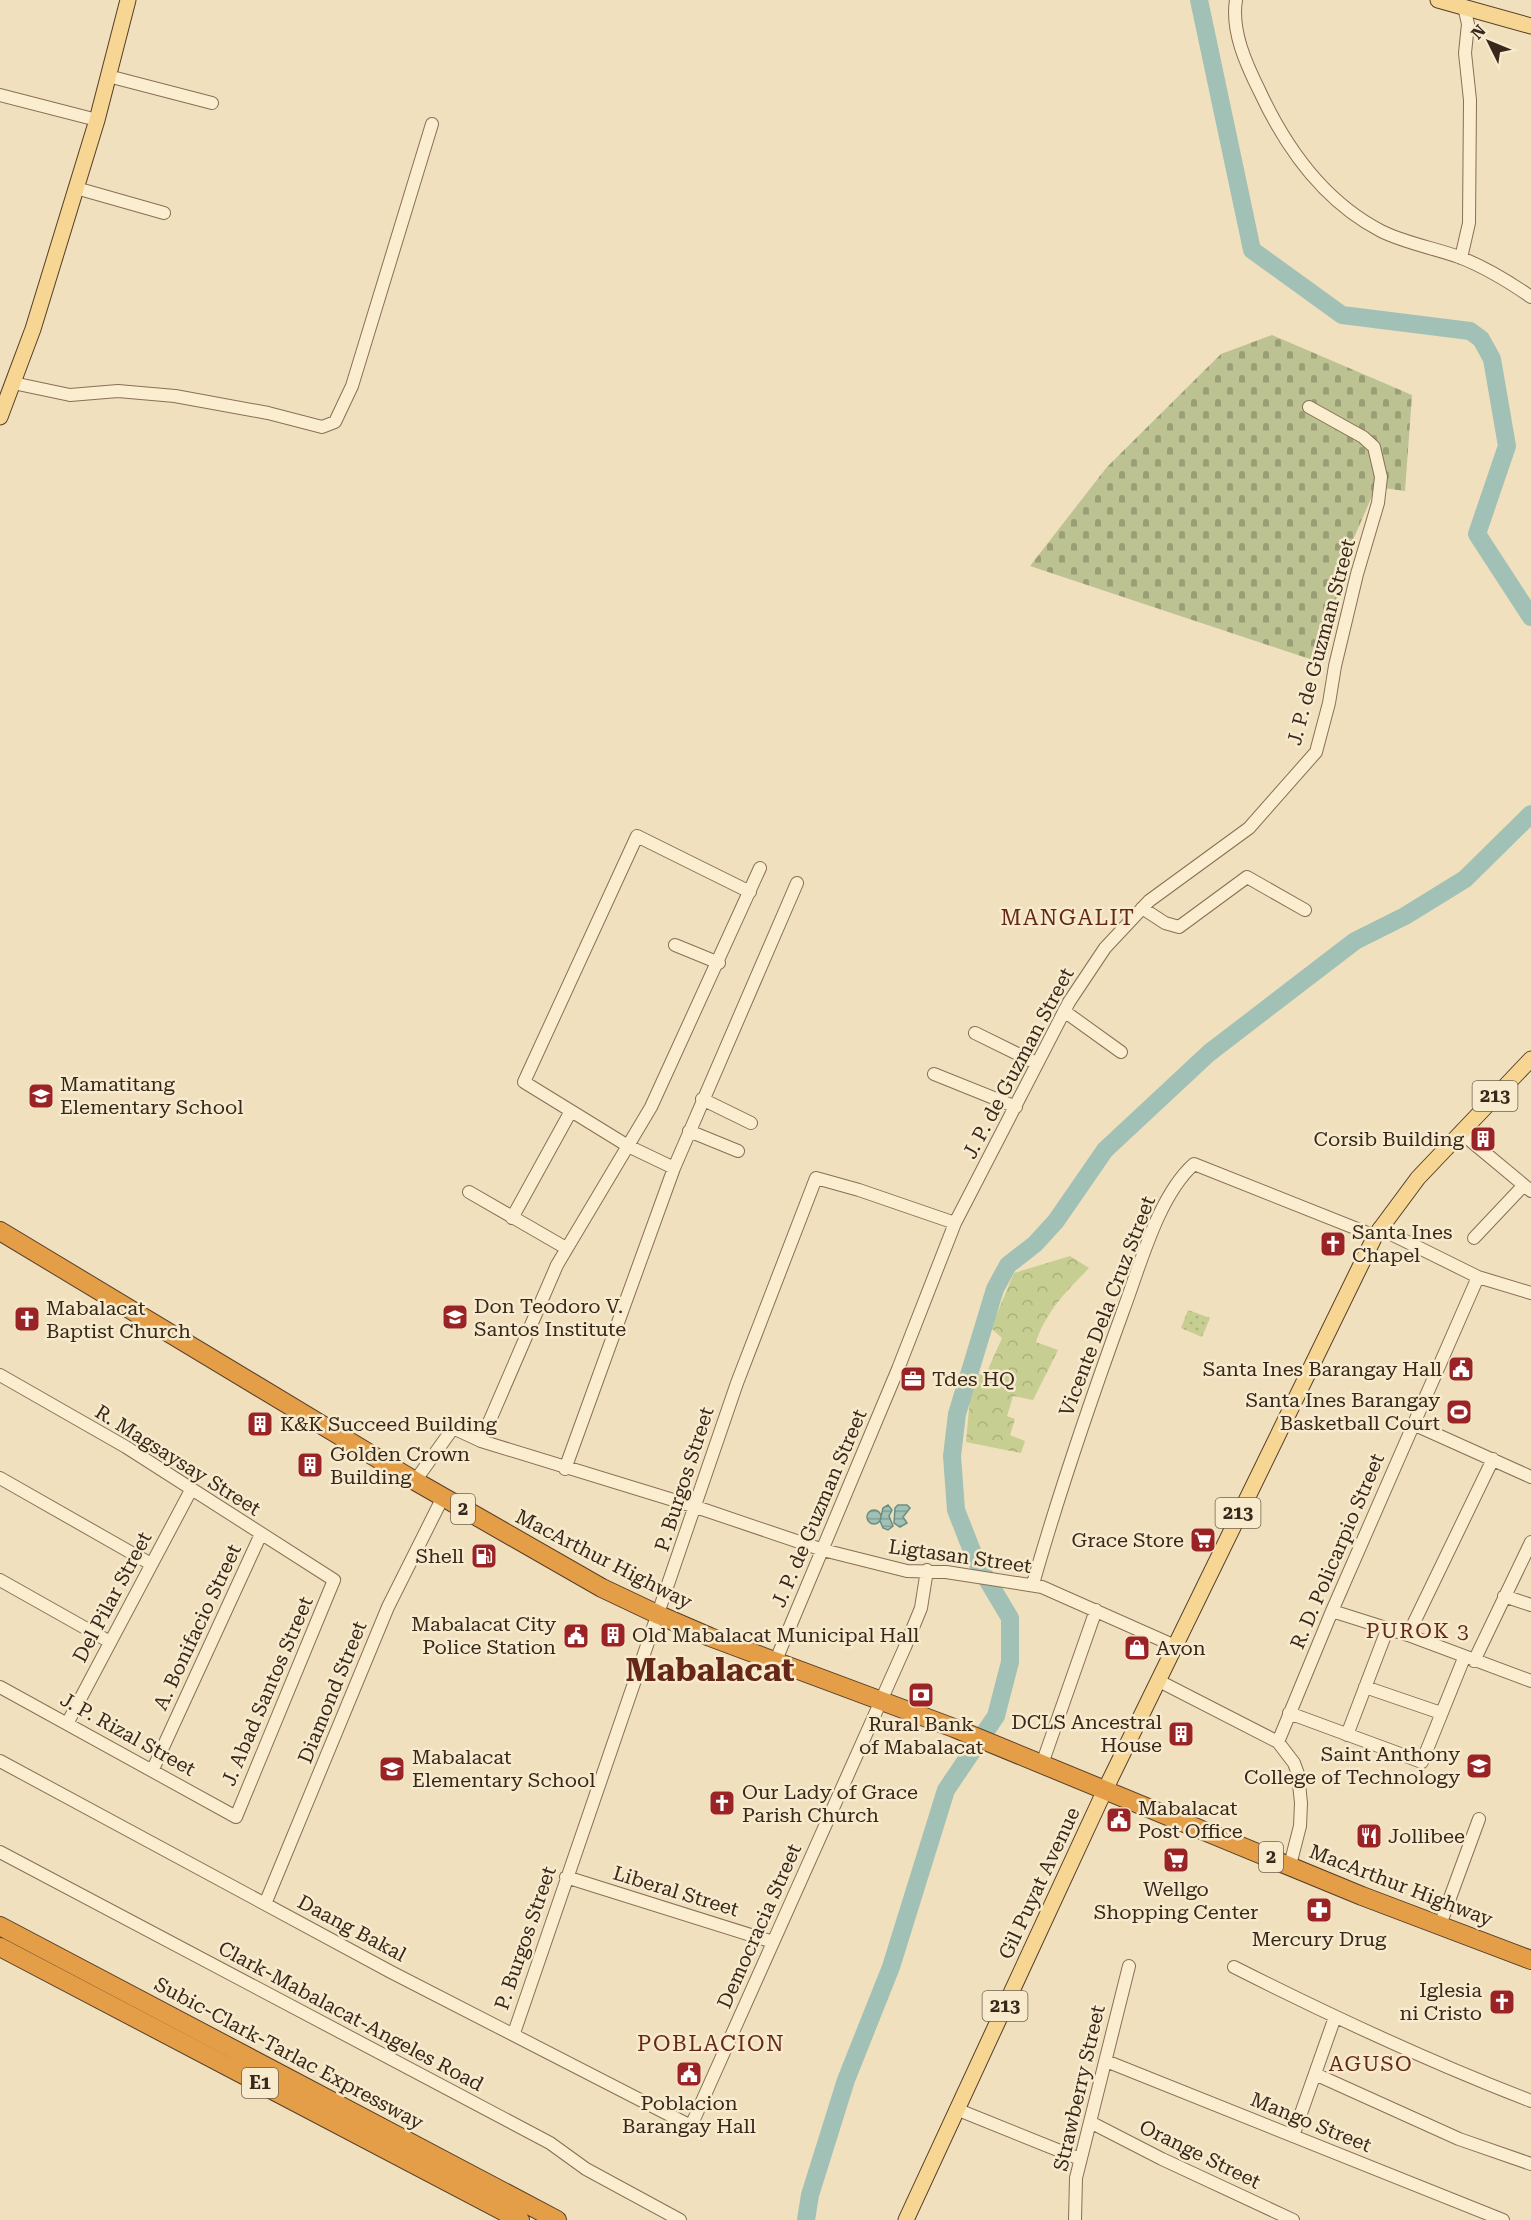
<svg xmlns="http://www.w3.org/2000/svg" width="1531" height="2220" font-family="'Roboto Serif',serif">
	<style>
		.forest { fill: url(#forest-crowns) }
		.cemetery { fill: url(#cemetery-stones) }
		.park { fill: url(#park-dots) }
		.water { fill: url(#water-rules); stroke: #688e84; stroke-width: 1.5 }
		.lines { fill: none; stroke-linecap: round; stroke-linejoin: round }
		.river { stroke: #a1c1b7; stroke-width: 18 }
		.minor-casing { stroke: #887055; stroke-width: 14 }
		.major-casing { stroke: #553e2a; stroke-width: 17 }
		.highway-casing { stroke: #553e2a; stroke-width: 20 }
		.minor { stroke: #faedd0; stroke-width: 12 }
		.major { stroke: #f6d692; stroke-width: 15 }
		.highway { stroke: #e59e48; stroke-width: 18 }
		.labels { text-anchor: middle; stroke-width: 5; stroke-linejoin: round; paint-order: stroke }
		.shield { fill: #f7eacd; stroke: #716250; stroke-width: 1.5 }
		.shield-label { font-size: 18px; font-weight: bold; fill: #37281b }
		.street-label { font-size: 20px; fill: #37281b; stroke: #f7eacd }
		.poi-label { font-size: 20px; fill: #37281b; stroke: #f7eacd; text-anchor: start }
		.neighbourhood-label { font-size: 21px; letter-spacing: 1.5px; fill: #652818; stroke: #f7eacd }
		.quarter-label { font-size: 22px; letter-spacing: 1.5px; fill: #652818; stroke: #f7eacd }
		.town-label { font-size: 32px; font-weight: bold; fill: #652818; stroke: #f7eacd }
	</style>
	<defs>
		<pattern id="forest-crowns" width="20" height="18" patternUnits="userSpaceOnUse" patternTransform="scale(1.5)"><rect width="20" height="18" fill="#c7ce91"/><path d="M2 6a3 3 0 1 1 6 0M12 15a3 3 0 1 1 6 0" fill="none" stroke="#acb17c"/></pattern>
		<pattern id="cemetery-stones" width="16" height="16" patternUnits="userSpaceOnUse" patternTransform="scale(1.5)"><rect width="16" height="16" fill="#bcc291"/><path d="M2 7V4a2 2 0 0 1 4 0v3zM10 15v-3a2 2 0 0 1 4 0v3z" fill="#9a9e76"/></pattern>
		<pattern id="park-dots" width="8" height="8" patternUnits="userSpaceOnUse" patternTransform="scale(1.5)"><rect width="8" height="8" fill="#c7ce91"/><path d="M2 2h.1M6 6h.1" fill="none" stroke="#acb17c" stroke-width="1.8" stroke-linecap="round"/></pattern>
		<pattern id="water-rules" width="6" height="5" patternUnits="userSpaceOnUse" patternTransform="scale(1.5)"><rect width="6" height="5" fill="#a1c1b7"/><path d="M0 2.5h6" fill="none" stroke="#849d94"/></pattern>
	</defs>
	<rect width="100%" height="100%" fill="#f0e0bd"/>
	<!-- forest -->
	<path class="forest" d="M1070 1256 1089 1268C1067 1291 1046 1311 1036 1342L1058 1350 1033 1400 1013 1396 1007 1416 1015 1419 1010 1435 1025 1441 1021 1453 966 1442 972 1375 986 1374 1002 1338 991 1328 1014 1273Z"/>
	<!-- cemetery -->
	<path class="cemetery" d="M1272 335 1412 395 1405 491 1376 487 1346 556 1322 663 1030 566 1107 467 1221 354Z"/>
	<!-- park -->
	<path class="park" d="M1188 1310 1210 1318 1202 1337 1181 1328Z"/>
	<!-- water -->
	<path class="water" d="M888 1505 892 1510 889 1516 893 1526 888 1530 883 1528 880 1521 883 1508Z
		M898 1505H907L910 1508 903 1517 907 1523 900 1527 894 1523 895 1508Z
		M867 1517a7 7 0 1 1 14 0a7 7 0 1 1-14 0Z"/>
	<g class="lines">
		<!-- river -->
		<path class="river" d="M1199 0 1252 250 1342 315 1470 331 1481 339 1492 359 1507 446 1477 534 1531 617
			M806 2220 810 2195 846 2080 891 1967 946 1790 996 1716 1010 1662V1618L976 1561 956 1510 952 1456 957 1414 995 1289 1008 1265 1035 1244 1056 1221 1105 1150 1209 1053 1355 941 1405 916 1465 879 1531 814"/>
		<!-- minor casing -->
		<g class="minor-casing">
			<path id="minor" d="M1236 0C1231 31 1246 64 1260 92 1286 148 1325 202 1381 231 1405 243 1434 248 1459 257 1485 267 1508 281 1531 297
				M1458 2 1465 11 1468 24 1465 53 1470 100 1469 223 1461 258
				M108 76 212 103
				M0 95 97 120
				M76 188 164 213
				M13 383 70 395 118 391 175 396 268 413 322 427 335 422 352 386 432 124
				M1142 908 1165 923 1179 927 1247 877 1305 910
				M675 945 719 963
				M1064 1011 1121 1052
				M975 1033 1036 1063
				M934 1074 1016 1107
				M702 1099 751 1123
				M689 1131 738 1151
				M1460 1132 1531 1191
				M674 1168 628 1146 524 1082 637 836 750 892
				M469 1192 566 1248
				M512 1218 571 1111
				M1379 1228 1478 1277 1531 1293
				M1474 1238 1523 1186
				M0 1375 126 1447 334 1580 236 1817 0 1687
				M1413 1424 1531 1477
				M481 1441 557 1265 651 1107 760 868
				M565 1469 674 1168 797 883
				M0 1478 151 1564
				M415 1481 451 1431 455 1429 481 1441 696 1507 823 1550 907 1571 946 1572 1042 1587 1175 1646
				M0 1580 110 1642
				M1033 1584C1059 1492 1090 1402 1123 1311 1140 1266 1158 1196 1194 1164L1375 1236
				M1504 1596 1531 1605
				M1332 1611 1408 1635 1531 1681
				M1408 1635 1493 1459
				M776 1660 898 1369 955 1223 1069 1002 1105 948 1149 901 1249 828 1316 752 1329 703 1335 666 1357 574 1378 503 1381 477 1374 447 1363 437 1309 407
				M1474 1661 1531 1542
				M1159 1681 1278 1742 1294 1763 1298 1774 1301 1803 1300 1826 1290 1865
				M1365 1687 1441 1713
				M1289 1713 1422 1762 1464 1658
				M68 1722 191 1490
				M1347 1735 1387 1630
				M1278 1742 1332 1611 1478 1277
				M0 1761 391 1972 691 2126 905 1647 921 1608 927 1570
				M1042 1764 1096 1610
				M153 1769 261 1534
				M0 1852 550 2143 586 2169 680 2220
				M566 1877 773 1942
				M265 1904 388 1607 443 1497
				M1440 1925 1479 1819
				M1234 1967C1331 2016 1430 2062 1531 2101
				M514 2033 737 1383 816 1178 859 1190 955 1223
				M1106 2061 1503 2220
				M1315 2074 1459 2139 1531 2164
				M956 2109 1080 2159
				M1090 2122 1162 2159 1293 2220
				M1293 2136 1335 2017
				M1075 2220 1076 2178 1129 1966"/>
		</g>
		<!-- major casing -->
		<g class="major-casing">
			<path id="major" d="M1438 0 1531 26
				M0 417 33 329 97 120 128 0
				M906 2220 1104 1792 1375 1236 1418 1178 1531 1059"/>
		</g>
		<!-- highway casing -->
		<g class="highway-casing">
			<path id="highway" d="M0 1231 415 1481 602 1588 659 1615 710 1637 954 1728 1362 1896 1531 1960
				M0 1926 557 2220
				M0 1947 520 2220"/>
		</g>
		<!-- minor -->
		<use href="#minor" class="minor"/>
		<!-- major -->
		<use href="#major" class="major"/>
		<!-- highway -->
		<use href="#highway" class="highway"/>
	</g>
	<!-- icons -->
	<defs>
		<g id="school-square" transform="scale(1.35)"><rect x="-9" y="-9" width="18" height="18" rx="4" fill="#9a2325" stroke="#f7eacd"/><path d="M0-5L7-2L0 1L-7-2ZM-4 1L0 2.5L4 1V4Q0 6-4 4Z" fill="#fff"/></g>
		<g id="building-square" transform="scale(1.35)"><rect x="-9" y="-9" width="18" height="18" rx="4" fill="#9a2325" stroke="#f7eacd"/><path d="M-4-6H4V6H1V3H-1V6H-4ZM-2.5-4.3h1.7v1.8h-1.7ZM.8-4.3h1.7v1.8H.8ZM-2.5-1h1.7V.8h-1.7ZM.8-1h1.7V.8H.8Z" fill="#fff"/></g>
		<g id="church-square" transform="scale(1.35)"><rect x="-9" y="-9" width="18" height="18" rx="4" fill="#9a2325" stroke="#f7eacd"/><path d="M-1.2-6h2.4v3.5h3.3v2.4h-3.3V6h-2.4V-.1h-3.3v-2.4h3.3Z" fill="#fff"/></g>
		<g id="civic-square" transform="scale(1.35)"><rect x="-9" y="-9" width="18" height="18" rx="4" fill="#9a2325" stroke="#f7eacd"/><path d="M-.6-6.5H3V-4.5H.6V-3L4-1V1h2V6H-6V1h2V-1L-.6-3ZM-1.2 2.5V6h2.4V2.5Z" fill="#fff"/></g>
		<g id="office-square" transform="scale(1.35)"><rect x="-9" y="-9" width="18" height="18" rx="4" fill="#9a2325" stroke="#f7eacd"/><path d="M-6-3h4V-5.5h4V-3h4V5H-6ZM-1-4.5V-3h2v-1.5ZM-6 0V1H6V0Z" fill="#fff"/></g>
		<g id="stadium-square" transform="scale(1.35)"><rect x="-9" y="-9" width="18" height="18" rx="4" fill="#9a2325" stroke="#f7eacd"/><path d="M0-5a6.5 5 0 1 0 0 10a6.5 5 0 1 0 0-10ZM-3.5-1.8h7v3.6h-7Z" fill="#fff"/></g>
		<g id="supermarket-square" transform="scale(1.35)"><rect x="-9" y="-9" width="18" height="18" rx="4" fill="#9a2325" stroke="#f7eacd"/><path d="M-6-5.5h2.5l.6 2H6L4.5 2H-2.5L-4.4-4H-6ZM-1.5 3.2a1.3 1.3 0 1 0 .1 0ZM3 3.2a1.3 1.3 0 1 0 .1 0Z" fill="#fff"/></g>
		<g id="fuel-square" transform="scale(1.35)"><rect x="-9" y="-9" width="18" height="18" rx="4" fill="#9a2325" stroke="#f7eacd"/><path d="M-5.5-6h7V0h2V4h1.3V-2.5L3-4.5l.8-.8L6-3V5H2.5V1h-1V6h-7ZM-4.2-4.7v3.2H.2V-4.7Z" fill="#fff"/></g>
		<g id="shop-square" transform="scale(1.35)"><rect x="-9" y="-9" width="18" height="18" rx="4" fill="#9a2325" stroke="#f7eacd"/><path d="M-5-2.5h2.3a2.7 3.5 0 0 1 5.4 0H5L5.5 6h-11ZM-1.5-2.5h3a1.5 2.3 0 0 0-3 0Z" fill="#fff"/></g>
		<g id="bank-square" transform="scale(1.35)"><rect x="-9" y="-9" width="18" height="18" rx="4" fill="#9a2325" stroke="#f7eacd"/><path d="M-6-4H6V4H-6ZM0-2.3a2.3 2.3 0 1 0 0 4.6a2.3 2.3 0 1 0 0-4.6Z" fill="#fff"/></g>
		<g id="university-square" transform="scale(1.35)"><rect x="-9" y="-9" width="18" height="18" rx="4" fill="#9a2325" stroke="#f7eacd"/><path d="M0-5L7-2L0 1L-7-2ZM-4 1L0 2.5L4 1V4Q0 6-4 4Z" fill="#fff"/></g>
		<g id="restaurant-square" transform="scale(1.35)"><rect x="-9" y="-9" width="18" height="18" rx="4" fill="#9a2325" stroke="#f7eacd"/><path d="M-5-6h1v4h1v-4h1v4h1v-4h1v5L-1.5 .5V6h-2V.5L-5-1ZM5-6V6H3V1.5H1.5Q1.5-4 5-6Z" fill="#fff"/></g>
		<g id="pharmacy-square" transform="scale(1.35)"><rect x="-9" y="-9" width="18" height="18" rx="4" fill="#9a2325" stroke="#f7eacd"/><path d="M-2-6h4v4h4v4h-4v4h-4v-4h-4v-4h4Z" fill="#fff"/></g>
	</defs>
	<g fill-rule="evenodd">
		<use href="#school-square" x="41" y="1096"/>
		<use href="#building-square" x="1483" y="1139"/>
		<use href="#church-square" x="1333" y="1244"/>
		<use href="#school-square" x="455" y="1317"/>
		<use href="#church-square" x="27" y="1319"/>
		<use href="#civic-square" x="1461" y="1369"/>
		<use href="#office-square" x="913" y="1379"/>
		<use href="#stadium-square" x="1459" y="1412"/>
		<use href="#building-square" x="260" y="1424"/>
		<use href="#building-square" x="310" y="1465"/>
		<use href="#supermarket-square" x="1203" y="1540"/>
		<use href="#fuel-square" x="484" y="1556"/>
		<use href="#building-square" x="613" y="1635"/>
		<use href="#civic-square" x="576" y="1636"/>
		<use href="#shop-square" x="1137" y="1648"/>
		<use href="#bank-square" x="921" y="1695"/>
		<use href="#building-square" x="1181" y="1734"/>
		<use href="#university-square" x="1479" y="1766"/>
		<use href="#school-square" x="392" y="1769"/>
		<use href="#church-square" x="722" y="1803"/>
		<use href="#civic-square" x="1119" y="1820"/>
		<use href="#restaurant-square" x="1369" y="1836"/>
		<use href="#supermarket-square" x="1176" y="1860"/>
		<use href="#pharmacy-square" x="1319" y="1910"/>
		<use href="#church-square" x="1502" y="2002"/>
		<use href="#civic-square" x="689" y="2074"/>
	</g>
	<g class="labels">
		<!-- shield labels -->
		<g class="shield">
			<rect x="1472.5" y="1081" width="45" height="30" rx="4.5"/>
			<rect x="451" y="1494" width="24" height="30" rx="4.5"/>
			<rect x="1215.5" y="1498" width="45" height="30" rx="4.5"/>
			<rect x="1259" y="1842" width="24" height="30" rx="4.5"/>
			<rect x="982.5" y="1991" width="45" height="30" rx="4.5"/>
			<rect x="242" y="2068" width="36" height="30" rx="4.5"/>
		</g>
		<g class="shield-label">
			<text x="1495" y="1102">213</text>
			<text x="463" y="1515">2</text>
			<text x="1238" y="1519">213</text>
			<text x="1271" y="1863">2</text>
			<text x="1005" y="2012">213</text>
			<text x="260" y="2089">E1</text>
		</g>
		<!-- street labels -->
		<g class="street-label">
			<text transform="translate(1321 642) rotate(-75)" y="7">J. P. de Guzman Street</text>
			<text transform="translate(1018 1063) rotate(-62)" y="7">J. P. de Guzman Street</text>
			<text transform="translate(1107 1306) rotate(-69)" y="7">Vicente Dela Cruz Street</text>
			<text transform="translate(178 1460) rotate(32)" y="7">R. Magsaysay Street</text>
			<text transform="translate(684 1479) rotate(-72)" y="7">P. Burgos Street</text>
			<text transform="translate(819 1508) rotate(-67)" y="7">J. P. de Guzman Street</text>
			<text transform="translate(1337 1551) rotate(-67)" y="7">R. D. Policarpio Street</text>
			<text transform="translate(960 1556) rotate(8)" y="7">Ligtasan Street</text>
			<text transform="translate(604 1559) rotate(27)" y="7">MacArthur Highway</text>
			<text transform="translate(112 1597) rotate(-62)" y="7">Del Pilar Street</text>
			<text transform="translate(197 1627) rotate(-65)" y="7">A. Bonifacio Street</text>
			<text transform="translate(267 1691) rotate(-67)" y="7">J. Abad Santos Street</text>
			<text transform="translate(332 1692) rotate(-68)" y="7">Diamond Street</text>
			<text transform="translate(128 1734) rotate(29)" y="7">J. P. Rizal Street</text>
			<text transform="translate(1039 1883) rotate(-65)" y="7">Gil Puyat Avenue</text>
			<text transform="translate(1401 1885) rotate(21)" y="7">MacArthur Highway</text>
			<text transform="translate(676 1891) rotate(17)" y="7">Liberal Street</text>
			<text transform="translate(759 1926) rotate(-66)" y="7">Democracia Street</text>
			<text transform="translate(352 1928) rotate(28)" y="7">Daang Bakal</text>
			<text transform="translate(525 1938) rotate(-71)" y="7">P. Burgos Street</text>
			<text transform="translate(351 2016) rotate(28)" y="7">Clark-Mabalacat-Angeles Road</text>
			<text transform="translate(289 2053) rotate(28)" y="7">Subic-Clark-Tarlac Expressway</text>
			<text transform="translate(1079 2088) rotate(-77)" y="7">Strawberry Street</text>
			<text transform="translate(1311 2122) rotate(22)" y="7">Mango Street</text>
			<text transform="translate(1200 2154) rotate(26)" y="7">Orange Street</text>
		</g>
		<!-- poi labels -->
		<g class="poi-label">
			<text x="60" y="1091">Mamatitang<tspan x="60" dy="23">Elementary School</tspan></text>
			<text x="1464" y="1146" text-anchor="end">Corsib Building</text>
			<text x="1352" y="1239">Santa Ines<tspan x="1352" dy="23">Chapel</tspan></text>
			<text x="474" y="1313">Don Teodoro V.<tspan x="474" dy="23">Santos Institute</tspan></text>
			<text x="46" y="1315">Mabalacat<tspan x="46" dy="23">Baptist Church</tspan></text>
			<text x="1442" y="1376" text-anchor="end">Santa Ines Barangay Hall</text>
			<text x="932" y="1386">Tdes HQ</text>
			<text x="1440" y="1407" text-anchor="end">Santa Ines Barangay<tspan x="1440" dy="23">Basketball Court</tspan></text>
			<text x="280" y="1431">K&amp;K Succeed Building</text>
			<text x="330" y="1461">Golden Crown<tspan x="330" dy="23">Building</tspan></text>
			<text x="1184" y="1547" text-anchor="end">Grace Store</text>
			<text x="464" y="1563" text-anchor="end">Shell</text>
			<text x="556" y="1631" text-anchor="end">Mabalacat City<tspan x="556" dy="23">Police Station</tspan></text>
			<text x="632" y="1642">Old Mabalacat Municipal Hall</text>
			<text x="1156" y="1655">Avon</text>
			<text x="1162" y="1729" text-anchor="end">DCLS Ancestral<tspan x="1162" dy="23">House</tspan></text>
			<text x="921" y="1731" text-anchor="middle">Rural Bank<tspan x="921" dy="23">of Mabalacat</tspan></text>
			<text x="1460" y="1761" text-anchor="end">Saint Anthony<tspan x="1460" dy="23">College of Technology</tspan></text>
			<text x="412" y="1764">Mabalacat<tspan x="412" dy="23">Elementary School</tspan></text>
			<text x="742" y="1799">Our Lady of Grace<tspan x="742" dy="23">Parish Church</tspan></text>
			<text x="1138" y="1815">Mabalacat<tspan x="1138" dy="23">Post Office</tspan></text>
			<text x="1388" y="1843">Jollibee</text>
			<text x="1176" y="1896" text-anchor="middle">Wellgo<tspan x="1176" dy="23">Shopping Center</tspan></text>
			<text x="1319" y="1946" text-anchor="middle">Mercury Drug</text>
			<text x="1482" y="1997" text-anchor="end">Iglesia<tspan x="1482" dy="23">ni Cristo</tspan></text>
			<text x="689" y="2110" text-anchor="middle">Poblacion<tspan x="689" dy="23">Barangay Hall</tspan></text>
		</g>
		<!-- neighbourhood labels -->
		<g class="neighbourhood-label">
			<text x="1418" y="1638">PUROK 3</text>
			<text x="1371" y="2071">AGUSO</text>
		</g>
		<!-- quarter labels -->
		<g class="quarter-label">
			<text x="1068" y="925">MANGALIT</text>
			<text x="711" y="2051">POBLACION</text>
		</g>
		<!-- town labels -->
		<g class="town-label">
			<text x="710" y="1681">Mabalacat</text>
		</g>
	</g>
	<!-- north arrow -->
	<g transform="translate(1489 42) rotate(313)" stroke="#f7eacd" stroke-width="4.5" paint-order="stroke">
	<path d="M0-4.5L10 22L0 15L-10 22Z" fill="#37281b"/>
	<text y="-9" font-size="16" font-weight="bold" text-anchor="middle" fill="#37281b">N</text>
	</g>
</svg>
